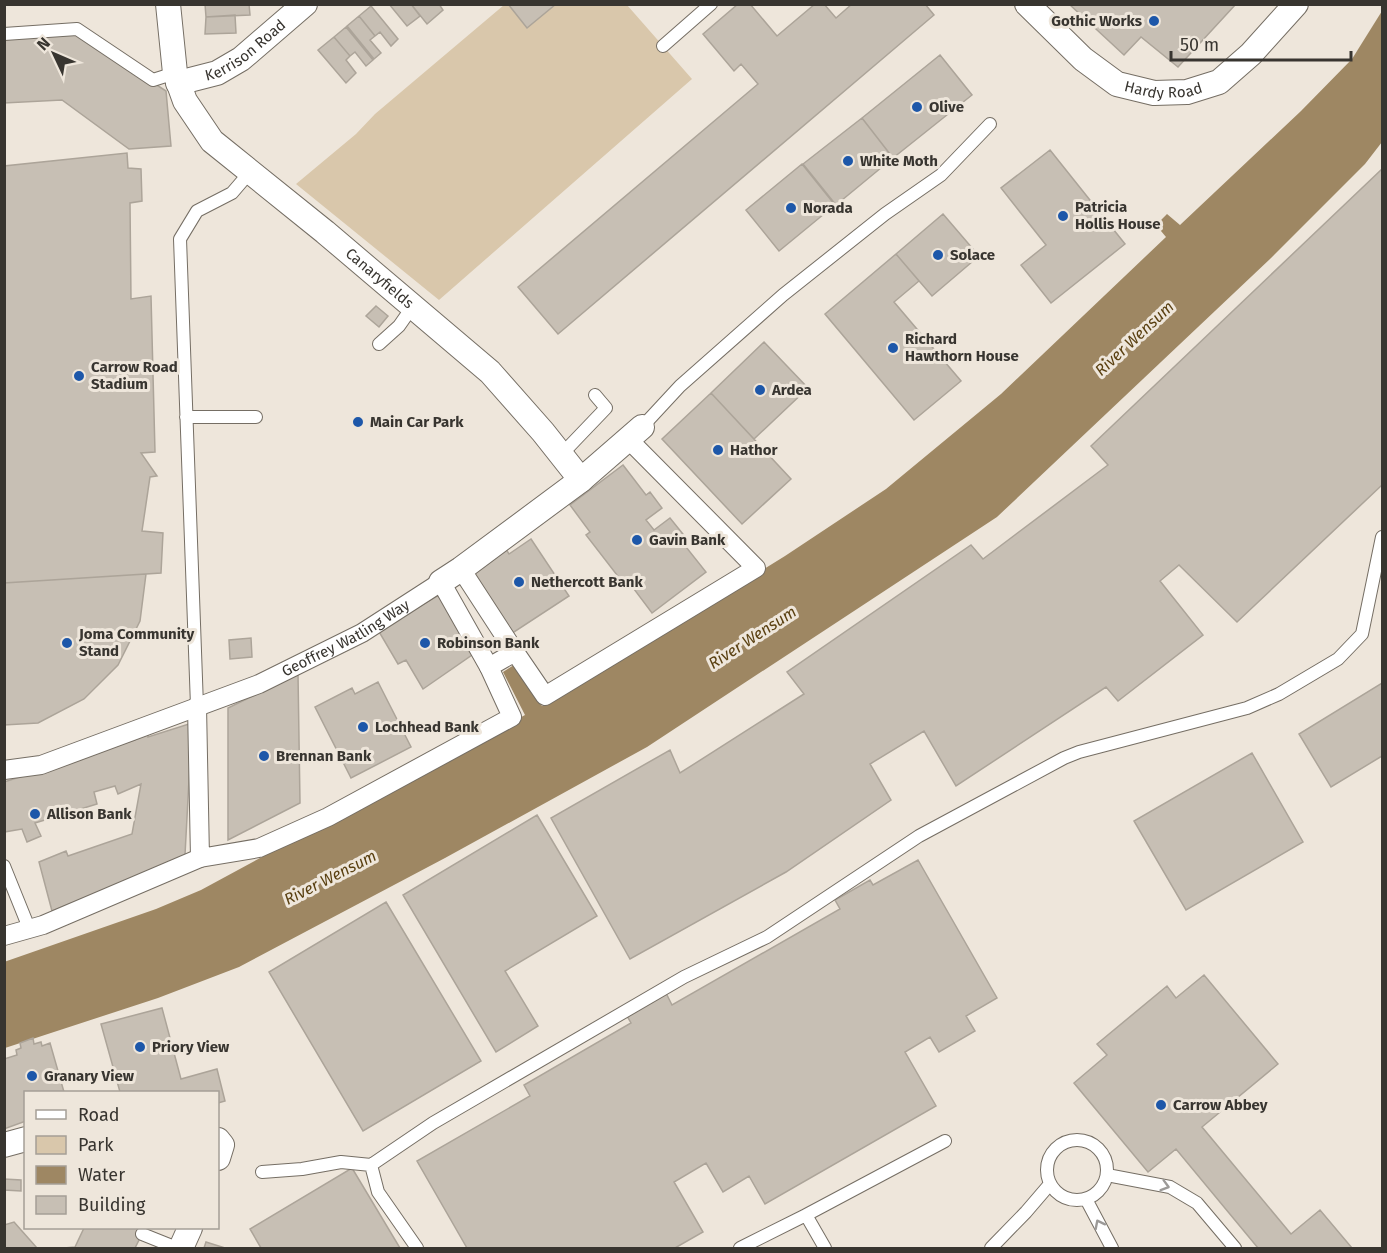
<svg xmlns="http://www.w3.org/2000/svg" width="1387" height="1253" font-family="'Fira Sans',sans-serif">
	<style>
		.green { fill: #d9c7ab }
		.water { fill: #9e8763 }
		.building { fill: #c7bfb4; stroke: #aca499; stroke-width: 1.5 }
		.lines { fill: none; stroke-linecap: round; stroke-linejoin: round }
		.service-casing { stroke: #756e64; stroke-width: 14 }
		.pedestrian-casing { stroke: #756e64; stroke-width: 20 }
		.minor-casing { stroke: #756e64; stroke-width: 26 }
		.service { stroke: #fff; stroke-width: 12 }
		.pedestrian { stroke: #fff; stroke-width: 18 }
		.minor { stroke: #fff; stroke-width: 24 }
		.oneway { stroke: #9c9a98 }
		.poi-dot { fill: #1d57a9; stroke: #eee6db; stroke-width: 2 }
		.labels { text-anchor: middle; stroke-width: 6; stroke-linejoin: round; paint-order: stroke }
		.poi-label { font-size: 15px; font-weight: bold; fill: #383530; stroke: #eee6db; text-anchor: start }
		.street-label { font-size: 15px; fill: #383530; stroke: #eee6db }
		.water-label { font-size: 16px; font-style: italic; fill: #5a4011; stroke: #eee6db }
	</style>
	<rect width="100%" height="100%" fill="#eee6db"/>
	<!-- green -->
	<path class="green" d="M504 5H627L692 79 439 300 296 184 356 134 375 114Z"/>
	<!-- water -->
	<path class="water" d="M1382 11V142L1365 164 1270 259 997 517 647 747 445 858 239 967 158 998 5 1048 4 962 156 909 201 890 525 715 503 672 514 665 542 706 785 556 886 489 1001 394 1166 237 1156 225 1167 214 1180 225 1301 111 1352 59Z"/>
	<!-- building -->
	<path class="building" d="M205 4H249L250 15 206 17Z
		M389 4H411L420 16 407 26Z
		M411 4H439L443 10 427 24Z
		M508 4H556L527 28Z
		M738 4H750L777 36 815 4H824L836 18 852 4H925L934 15 558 334 518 287 758 84 741 64 734 71 703 34Z
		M1069 4H1236L1178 67 1141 37 1124 55Z
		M371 6 398 39 391 46 380 32 375 36 359 16Z
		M235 15 236 33 205 34 206 17Z
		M359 16 375 36 370 40 381 53 374 59 347 26Z
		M346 27 373 60 366 66 355 52 350 56 334 37Z
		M76 32 166 91 171 146 129 149 62 100 4 103V37Z
		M334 37 350 56 346 60 356 73 346 83 318 50Z
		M940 55 972 95 893 158 862 118Z
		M862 118 893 158 836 205 803 164Z
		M1050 150 1125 244 1051 303 1021 265 1046 245 1001 188Z
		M127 153 128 168 141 169 142 201 130 203 131 299 151 296 155 452 141 453 157 476 150 477 142 531 163 533 161 573 4 583V166Z
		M802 164 835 205 779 251 746 210Z
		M1382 169V485L1237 622 1179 565 1160 581 1203 635 1118 701 1106 687 956 786 924 731 870 764 891 800 786 872 630 959 551 818 670 750 680 773 804 694 787 672 971 545 983 559 1108 465 1091 446Z
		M943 214 979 256 932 296 896 254Z
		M896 254 919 281 894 302 961 381 914 420 825 314Z
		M376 306 388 316 379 327 366 316Z
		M764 342 808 388 754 439 711 393Z
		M711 393 791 479 742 524 662 439Z
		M623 465 646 495 650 492 662 508 646 520 654 530 670 518 687 539 682 542 706 572 652 613 631 585 627 588 586 535 590 532 570 505Z
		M531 539 569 596 511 634 469 569 504 546 509 554Z
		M146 574 140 621 118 665 84 699 38 723 4 725V583Z
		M439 595 472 655 423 689 406 660 398 664 378 630Z
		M251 638 252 657 230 659 229 640Z
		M298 674 300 803 228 840V708Z
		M378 682 411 747 351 778 315 707 352 688 355 694Z
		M1382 683V756L1331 787 1299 734Z
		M192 723 185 855 166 865 52 911 39 862 66 851 68 856 132 834 141 784 118 794 115 786 94 792 97 804 35 823 41 836 27 842 22 829 4 832V782L135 740V733L148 730V737Z
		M1252 753 1303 842 1186 910 1134 821Z
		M537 815 597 916 505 971 538 1026 496 1052 403 895Z
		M918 860 997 998 966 1016 975 1031 939 1052 930 1037 905 1052 936 1106 765 1204 749 1176 723 1192 706 1163 674 1182 703 1232 675 1248H467L417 1161 530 1096 524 1085 631 1023 627 1016 666 993 672 1005 840 909 835 900 870 880 873 885Z
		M386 902 481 1061 363 1131 269 972Z
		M1204 975 1278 1064 1202 1127 1291 1234 1320 1210 1352 1248H1258L1176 1149 1148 1172 1074 1083 1107 1055 1097 1044 1167 986 1176 998Z
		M162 1008 181 1079 217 1069 225 1101 218 1103V1092H120L101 1024Z
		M33 1038 34 1044 41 1042 42 1046 50 1043 64 1092H26V1121L4 1129V1059L17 1055 16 1050 21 1048 20 1043Z
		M352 1168 400 1248H261L250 1229Z
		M4 1179 21 1180V1191L4 1190Z
		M14 1222 37 1248H4V1225Z
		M84 1228H145L135 1248H64L75 1247Z
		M206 1242 225 1248H204Z"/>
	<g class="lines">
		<!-- service casing -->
		<g class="service-casing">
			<path id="service" d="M4 34 77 29 153 80 175 73
				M663 46 711 4
				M379 344 399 326 413 306
				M186 417H256
				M642 427 680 386 783 295 885 214 941 175 990 124
				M561 455 606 408 595 395
				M197 706 180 239 197 211 232 193 250 172
				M4 866 27 923V929
				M1047 1170a30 30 0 1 1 60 0a30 30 0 1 1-60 0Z
				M262 1172 302 1169 341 1162 371 1165
				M1107 1175 1170 1187 1197 1203 1235 1248
				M1086 1199 1112 1248
				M806 1215 945 1141
				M142 1234 177 1248
				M417 1248 378 1192 371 1165 433 1123 684 977 767 937 919 836 1064 758 1079 752 1247 708 1279 694 1338 659 1362 634 1382 537
				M740 1248 806 1215 825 1248
				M991 1248 1026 1212 1050 1184"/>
		</g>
		<!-- pedestrian casing -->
		<g class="pedestrian-casing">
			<g id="pedestrian">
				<path d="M461 569 515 652"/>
				<path d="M197 706 200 858 259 848 328 817 512 717 489 667 515 652 545 696 756 568 628 439"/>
				<path id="s1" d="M4 770 41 765 259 684 362 633 441 582 489 667"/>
				<path d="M4 936 43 925 200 858"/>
			</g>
		</g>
		<!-- minor casing -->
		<g class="minor-casing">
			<g id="minor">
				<path id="s2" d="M168 4 175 73 185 101 212 141 325 232 490 372 543 432 581 480"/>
				<path id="s3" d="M1027 4 1083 59 1117 84 1154 93 1187 92 1219 82 1251 54 1296 4"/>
				<path id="s4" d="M178 83 217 73 241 59 305 4"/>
				<path d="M441 582 461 569 581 480 642 427"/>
				<path d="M218 1140 222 1145 218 1158"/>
				<path d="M4 1145 26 1139"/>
				<path d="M181 1248 190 1228"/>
			</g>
		</g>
		<!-- service -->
		<use href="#service" class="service"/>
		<!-- pedestrian -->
		<use href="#pedestrian" class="pedestrian"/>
		<!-- minor -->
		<use href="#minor" class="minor"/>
	</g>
	<!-- one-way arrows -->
	<defs><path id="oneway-chevron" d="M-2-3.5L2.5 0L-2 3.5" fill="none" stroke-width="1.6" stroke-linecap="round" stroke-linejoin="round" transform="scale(1.5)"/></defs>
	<g class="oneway">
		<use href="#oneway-chevron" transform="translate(1165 1186) rotate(16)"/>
		<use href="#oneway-chevron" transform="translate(1099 1224) rotate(-117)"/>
	</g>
	<!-- markers -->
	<g class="poi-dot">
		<circle cx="1154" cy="21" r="6"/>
		<circle cx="917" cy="107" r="6"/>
		<circle cx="848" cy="161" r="6"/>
		<circle cx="791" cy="208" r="6"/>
		<circle cx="1063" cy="216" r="6"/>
		<circle cx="938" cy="255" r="6"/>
		<circle cx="893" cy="348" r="6"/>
		<circle cx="79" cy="376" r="6"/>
		<circle cx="760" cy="390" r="6"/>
		<circle cx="358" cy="422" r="6"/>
		<circle cx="718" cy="450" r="6"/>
		<circle cx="637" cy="540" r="6"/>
		<circle cx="519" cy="582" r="6"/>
		<circle cx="67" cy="643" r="6"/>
		<circle cx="425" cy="643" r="6"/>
		<circle cx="363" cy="727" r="6"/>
		<circle cx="264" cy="756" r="6"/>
		<circle cx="35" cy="814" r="6"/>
		<circle cx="140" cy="1047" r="6"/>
		<circle cx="32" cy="1076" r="6"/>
		<circle cx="1161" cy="1105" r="6"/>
	</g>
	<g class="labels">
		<!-- poi labels -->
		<g class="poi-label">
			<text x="1142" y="26" text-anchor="end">Gothic Works</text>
			<text x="929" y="112">Olive</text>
			<text x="860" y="166">White Moth</text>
			<text x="1075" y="212">Patricia<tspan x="1075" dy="17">Hollis House</tspan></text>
			<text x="803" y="213">Norada</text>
			<text x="950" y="260">Solace</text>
			<text x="905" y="344">Richard<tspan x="905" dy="17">Hawthorn House</tspan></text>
			<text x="91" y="372">Carrow Road<tspan x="91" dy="17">Stadium</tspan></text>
			<text x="772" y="395">Ardea</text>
			<text x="370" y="427">Main Car Park</text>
			<text x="730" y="455">Hathor</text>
			<text x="649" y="545">Gavin Bank</text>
			<text x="531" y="587">Nethercott Bank</text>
			<text x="79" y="639">Joma Community<tspan x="79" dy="17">Stand</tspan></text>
			<text x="437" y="648">Robinson Bank</text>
			<text x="375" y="732">Lochhead Bank</text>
			<text x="276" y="761">Brennan Bank</text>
			<text x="47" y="819">Allison Bank</text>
			<text x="152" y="1052">Priory View</text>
			<text x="44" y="1081">Granary View</text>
			<text x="1173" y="1110">Carrow Abbey</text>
		</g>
		<!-- street labels -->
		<g class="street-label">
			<text dy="5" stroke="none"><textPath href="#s4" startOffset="76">Kerrison Road</textPath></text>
			<text dy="5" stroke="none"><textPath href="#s3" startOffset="168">Hardy Road</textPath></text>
			<text dy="5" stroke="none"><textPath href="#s2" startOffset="364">Canaryfields</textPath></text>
			<text dy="5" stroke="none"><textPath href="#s1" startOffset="368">Geoffrey Watling Way</textPath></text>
		</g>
		<!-- water labels -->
		<g class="water-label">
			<text transform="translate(1134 338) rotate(-43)" y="6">River Wensum</text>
			<text transform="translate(752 637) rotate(-33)" y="6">River Wensum</text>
			<text transform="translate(330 877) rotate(-27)" y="6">River Wensum</text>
		</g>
	</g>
	<!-- border -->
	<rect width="1387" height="1253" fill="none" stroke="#383530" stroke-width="12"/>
	<!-- legend -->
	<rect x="24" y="1091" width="195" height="138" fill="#eee6db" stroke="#a59f97" stroke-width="1.5"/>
	<rect x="36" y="1110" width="30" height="9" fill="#ffffff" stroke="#a59f97" stroke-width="1.5"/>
	<text x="78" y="1121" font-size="18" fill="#383530">Road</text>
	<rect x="36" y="1136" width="30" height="18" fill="#d9c7ab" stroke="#a59f97" stroke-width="1.5"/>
	<text x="78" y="1151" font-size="18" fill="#383530">Park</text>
	<rect x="36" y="1166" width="30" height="18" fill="#9e8763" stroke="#a59f97" stroke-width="1.5"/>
	<text x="78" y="1181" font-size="18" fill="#383530">Water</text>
	<rect x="36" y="1196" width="30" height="18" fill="#c7bfb4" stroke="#a59f97" stroke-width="1.5"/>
	<text x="78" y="1211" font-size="18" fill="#383530">Building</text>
	<!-- north arrow -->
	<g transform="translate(54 54) rotate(314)" stroke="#eee6db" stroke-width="4.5" paint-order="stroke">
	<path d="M0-4.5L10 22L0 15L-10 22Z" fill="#383530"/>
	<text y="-9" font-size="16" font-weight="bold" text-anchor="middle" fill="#383530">N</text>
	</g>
	<!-- scale -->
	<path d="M1171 51v9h180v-9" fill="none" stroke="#383530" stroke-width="3"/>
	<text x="1180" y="51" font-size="18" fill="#383530" stroke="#eee6db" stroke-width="4.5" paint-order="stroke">50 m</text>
</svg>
